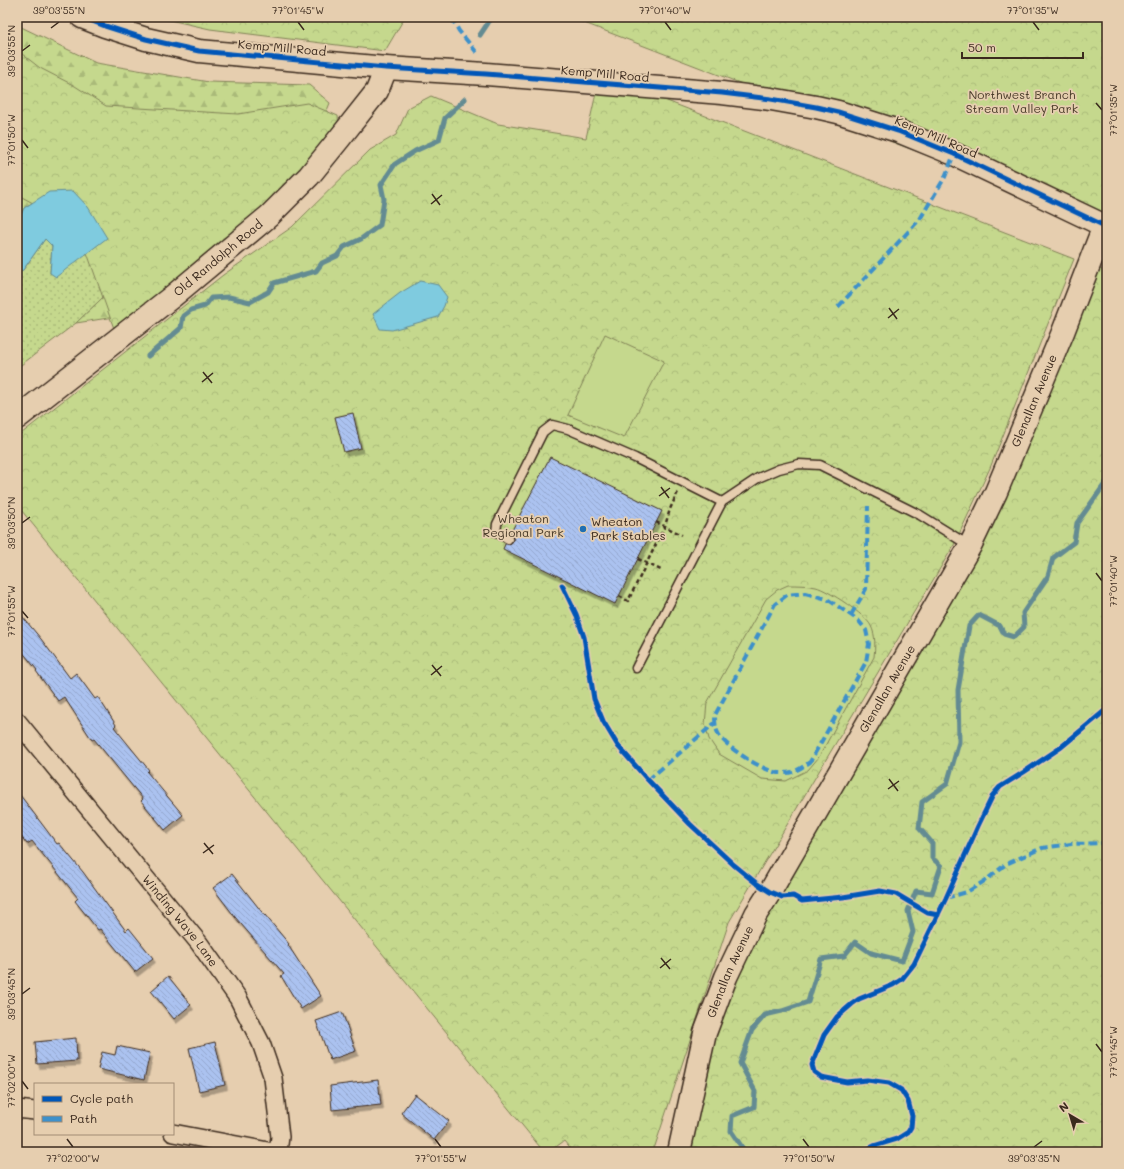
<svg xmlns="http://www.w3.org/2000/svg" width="1124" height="1169" font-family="Mali,sans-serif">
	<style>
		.grass { fill: url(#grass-dots); stroke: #808156 }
		.forest { fill: url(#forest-firs); stroke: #808156 }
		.park { fill: url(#park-crowns); stroke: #808156 }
		.pitch { fill: #c5d88d; stroke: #808156 }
		.water { fill: #7fcbdf; stroke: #648b92 }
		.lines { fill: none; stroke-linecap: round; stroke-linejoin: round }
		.stream { stroke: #648b92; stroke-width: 5 }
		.building { fill: url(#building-back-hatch); stroke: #3b2a1e; filter: url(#shadow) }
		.lane-casing { stroke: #3b2a1e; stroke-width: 11 }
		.street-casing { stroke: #3b2a1e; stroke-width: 20 }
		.secondary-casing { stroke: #3b2a1e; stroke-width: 25 }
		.path { stroke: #3b2a1e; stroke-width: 2.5; stroke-dasharray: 4 3; stroke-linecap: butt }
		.lane { stroke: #e6ceaf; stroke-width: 8 }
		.street { stroke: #e6ceaf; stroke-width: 17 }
		.secondary { stroke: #e6ceaf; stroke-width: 22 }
		.quiet { stroke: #3e90ca; stroke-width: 4; stroke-dasharray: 8 4; stroke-linecap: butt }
		.cycleway-casing { stroke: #e6ceaf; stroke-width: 8 }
		.cycleway { stroke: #0057b8; stroke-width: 5 }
		.ticks { fill: none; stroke: #3b2a1e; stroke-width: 1.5 }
		.poi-dot { fill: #1f6fb2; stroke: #e6ceaf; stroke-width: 1.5 }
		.labels { text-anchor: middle; stroke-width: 3.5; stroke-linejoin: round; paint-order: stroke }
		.street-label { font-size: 12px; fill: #3b2a1e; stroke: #e6ceaf }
		.park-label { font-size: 12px; fill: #493b29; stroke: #e6ceaf }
		.poi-label { font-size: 12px; fill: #3b2a1e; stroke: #e6ceaf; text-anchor: start }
		.neatline { fill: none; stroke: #3b2a1e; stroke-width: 1.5 }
		.ticks-label { font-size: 10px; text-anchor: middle; fill: #3b2a1e }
	</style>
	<defs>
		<pattern id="grass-dots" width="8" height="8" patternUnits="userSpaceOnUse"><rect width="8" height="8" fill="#c5d88d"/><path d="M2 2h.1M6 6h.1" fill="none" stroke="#aaba79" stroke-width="1.8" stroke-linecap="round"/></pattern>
		<pattern id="forest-firs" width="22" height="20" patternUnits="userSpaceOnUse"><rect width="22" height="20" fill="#c5d88d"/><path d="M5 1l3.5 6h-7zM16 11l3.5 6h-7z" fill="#aaba79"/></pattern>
		<pattern id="park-crowns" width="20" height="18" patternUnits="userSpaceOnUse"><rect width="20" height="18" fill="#c5d88d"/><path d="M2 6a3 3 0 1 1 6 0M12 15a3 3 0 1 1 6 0" fill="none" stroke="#aaba79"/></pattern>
		<pattern id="building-back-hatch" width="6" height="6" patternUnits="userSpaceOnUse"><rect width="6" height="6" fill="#abc2f0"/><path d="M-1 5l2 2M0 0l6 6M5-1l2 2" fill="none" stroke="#94a7cd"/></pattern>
		<filter id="shadow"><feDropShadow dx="2.5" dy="4.5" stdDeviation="0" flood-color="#0004"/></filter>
	</defs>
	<rect width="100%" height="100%" fill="#e6ceaf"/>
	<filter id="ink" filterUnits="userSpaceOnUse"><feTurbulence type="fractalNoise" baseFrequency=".025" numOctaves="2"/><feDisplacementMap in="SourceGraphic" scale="8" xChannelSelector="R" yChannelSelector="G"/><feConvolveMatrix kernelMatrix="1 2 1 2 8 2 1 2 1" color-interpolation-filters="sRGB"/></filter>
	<g filter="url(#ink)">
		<!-- grass -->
		<path class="grass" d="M107 238 140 262 76 323 17 368V273L23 270 45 239 52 246 50 273Z"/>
		<!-- forest -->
		<path class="forest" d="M17 25 96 63 209 82 309 85 330 103 309 155 134 314 76 323 140 262 17 102Z
			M17 166 49 192 24 208 17 224Z"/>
		<!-- park -->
		<path class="park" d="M156 17H405L385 51 210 29Z
			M569 17H1107V225Z
			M17 50 40 68 75 86 106 106 238 114 307 103 338 116 340 141 117 337 85 247 55 215 20 196H17Z
			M600 75 1074 259 990 468 954 545 729 922 653 1152H573L564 1141 549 1152H544L17 505V437L223 275 292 227 370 150 396 135 408 108 431 96 498 124 586 138Z
			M1088 264 1107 272V1152H684L738 934 967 551Z"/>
		<!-- pitch -->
		<path class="pitch" d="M605 334 664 361 624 438 568 415Z
			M788 585C797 585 807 585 816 587 828 590 866 615 871 626 876 636 875 647 874 657L819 757 808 770 786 781 762 779 719 754 709 739 705 724 707 703 766 599 777 590Z"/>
		<!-- water -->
		<path class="water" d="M73 191 88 207 107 238 56 277 50 273 52 246 45 239 23 270 17 273V224L24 208 49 192Z
			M420 281 438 285 447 297 444 306 438 317 392 330 380 329 373 314 400 293Z"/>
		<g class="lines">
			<!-- stream -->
			<path class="stream" d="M480 35 488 23 489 17
				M148 356 181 328 183 316 191 310 205 306 211 298 229 297 250 302 268 292 274 283 316 271 322 263 337 256 344 247 361 239 380 225 384 199 381 185 395 164 415 151 439 140 445 118 465 99
				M745 1152 731 1131 732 1116 754 1107 755 1091 740 1063 752 1030 765 1015 782 1011 808 1002 821 959 844 956 855 942 871 953 902 961 913 932 908 911 916 891 932 893 941 866 932 858V843L919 828 922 802 947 784 959 742 958 690 969 626 979 615 1000 626 1004 634 1014 637 1024 627 1023 613 1048 576 1053 558 1074 542 1077 523 1107 481"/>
		</g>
		<!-- building -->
		<path class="building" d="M353 413 361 448 344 452 335 417Z
			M550 457 662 511 615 604 503 549 505 544H510L513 541V537L510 534Z
			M17 610 41 639 70 678 76 673 95 699 98 697 116 725 114 727 149 770 147 772 183 815 165 830 141 801 143 799 94 739 92 740 64 697 58 701 36 671 37 670 17 645Z
			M17 791 57 844 59 843 83 872 126 931 129 928 153 958 135 972 100 929 98 930 75 901 78 898 32 841 27 844 17 831Z
			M232 874 265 916V915L289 944 288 945 321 996 301 1009 281 976 284 974 235 917 213 888Z
			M168 976 191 1005 174 1019 151 991Z
			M342 1012 356 1051 330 1060 316 1021Z
			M76 1038 77 1061 37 1064 35 1042Z
			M215 1042 225 1085 199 1091 189 1048Z
			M117 1046 150 1053 144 1080 98 1069 102 1052 115 1055Z
			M378 1080 381 1105 332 1110 330 1086Z
			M415 1094 449 1121 434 1140 401 1113Z"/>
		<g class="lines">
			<!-- lane casing -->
			<g class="lane-casing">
				<path id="lane" d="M508 539 496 532 497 524 543 432 552 425 568 429 635 458 722 502
					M636 668 722 502 758 478 779 469 799 464 820 465 920 515 970 546"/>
			</g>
			<!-- street casing -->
			<g class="street-casing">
				<g id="street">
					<path id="s1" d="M17 721 199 943 238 998 261 1043 273 1078 280 1137 278 1152"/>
					<path d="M17 1109 35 1111"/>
					<path d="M173 1133 273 1152"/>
				</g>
			</g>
			<!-- secondary casing -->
			<g class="secondary-casing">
				<g id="secondary">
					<path d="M82 17 105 26 146 39 199 51 386 68 486 74 722 93 771 99 816 107 838 112 898 131 954 154 1107 227"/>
					<path id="s2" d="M17 418 173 296 269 216 309 176 339 139 377 91 386 68"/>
					<path id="s3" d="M679 1152 705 1033 726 977 756 914 770 892 970 546 996 492 1063 332 1104 226"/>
				</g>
			</g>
			<!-- path -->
			<path class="path" d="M656 522 682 535
				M638 559 663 571
				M619 596 628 601 665 526 670 509 678 492"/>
			<!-- lane -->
			<use href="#lane" class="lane"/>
			<!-- street -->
			<use href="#street" class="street"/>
			<!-- secondary -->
			<use href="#secondary" class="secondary"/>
			<!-- quiet -->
			<path class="quiet" d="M451 17 459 31 478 54
				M838 307 920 219 945 177 954 154
				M805 593 827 599 858 620 866 630 869 644 866 662 810 762C798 770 793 774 779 773 765 772 723 746 718 733 715 728 715 720 715 715L775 604 787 595Z
				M851 615 866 589 868 506
				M648 780 716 722
				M946 898 967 892 986 880 1006 864 1042 848 1071 844 1107 843"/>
			<!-- cycleway casing -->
			<g class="cycleway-casing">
				<path id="cycleway" d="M82 17 105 26 146 39 199 51 386 68 486 74 722 93 771 99 816 107 838 112 898 131 954 154 1107 227
					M562 585 576 614 584 637 594 699 603 721 618 746 648 780 690 824 734 865 756 883 770 892 782 897 793 896 802 901 843 897 880 891 896 894 928 913 938 915
					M862 1152 874 1146 897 1139 908 1132 911 1127 912 1116 908 1101 901 1090 889 1083 867 1080 847 1082 821 1077 814 1072 812 1065 824 1035 837 1017 852 1004 859 999 893 985 902 979 914 964 946 898 978 826 993 795 1000 787 1024 772 1060 748 1107 709"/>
			</g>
			<!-- cycleway -->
			<use href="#cycleway" class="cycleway"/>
		</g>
	</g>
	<!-- ticks -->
	<path class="ticks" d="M298 22 304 30M665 22 671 30M1033 22 1039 30M51 28 59 22M22 51 30 45M1096 103 1102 110M22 140 28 148M432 194 440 205M431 204 442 195M889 308 897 319M888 318 899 309M203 372 212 383M202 382 213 373M661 487 669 498M659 496 670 488M22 523 30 517M1096 573 1102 581M22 611 28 618M432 665 441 676M431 675 442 666M889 779 898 791M888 789 899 781M204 843 213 854M203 853 214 845M661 958 670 969M660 968 671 959M22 994 30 988M1096 1044 1102 1052M22 1081 28 1089M67 1139 73 1147M435 1139 441 1147M803 1139 809 1147M1034 1147 1042 1141"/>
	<!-- markers -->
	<circle class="poi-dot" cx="583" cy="529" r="4"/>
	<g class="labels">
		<!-- street labels -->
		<g class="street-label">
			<text transform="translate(282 48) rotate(5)" y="4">Kemp Mill Road</text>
			<text transform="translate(605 74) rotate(5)" y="4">Kemp Mill Road</text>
			<text transform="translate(936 137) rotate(23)" y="4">Kemp Mill Road</text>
			<text dy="4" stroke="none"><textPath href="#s2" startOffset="257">Old Randolph Road</textPath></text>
			<text dy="4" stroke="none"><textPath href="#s3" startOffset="836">Glenallan Avenue</textPath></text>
			<text dy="4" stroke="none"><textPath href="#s3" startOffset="512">Glenallan Avenue</textPath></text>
			<text dy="4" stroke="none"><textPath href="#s1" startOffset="258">Winding Waye Lane</textPath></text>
			<text dy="4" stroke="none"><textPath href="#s3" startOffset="188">Glenallan Avenue</textPath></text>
		</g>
		<!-- park labels -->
		<g class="park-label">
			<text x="1022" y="99">Northwest Branch<tspan x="1022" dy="14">Stream Valley Park</tspan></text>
			<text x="523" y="523">Wheaton<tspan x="523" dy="14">Regional Park</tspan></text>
		</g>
		<!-- poi labels -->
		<g class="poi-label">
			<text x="591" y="526">Wheaton<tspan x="591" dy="14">Park Stables</tspan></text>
		</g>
	</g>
	<!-- margin -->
	<rect width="1124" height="1169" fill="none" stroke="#e6ceaf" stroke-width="44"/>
	<!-- legend -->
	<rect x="34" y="1083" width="140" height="52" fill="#e6ceaf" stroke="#a28c75"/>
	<rect x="42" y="1096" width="20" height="6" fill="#0057b8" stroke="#a28c75"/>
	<text x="70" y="1103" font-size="12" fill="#3b2a1e">Cycle path</text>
	<rect x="42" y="1116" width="20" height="6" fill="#3e90ca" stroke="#a28c75"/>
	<text x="70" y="1123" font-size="12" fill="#3b2a1e">Path</text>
	<!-- north arrow -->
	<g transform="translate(1070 1115) rotate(322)" stroke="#e6ceaf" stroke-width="3" paint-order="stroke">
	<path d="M0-3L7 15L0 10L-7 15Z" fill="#3b2a1e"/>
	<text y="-6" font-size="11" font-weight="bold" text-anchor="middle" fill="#3b2a1e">N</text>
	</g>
	<!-- scale -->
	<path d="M962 52v6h121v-6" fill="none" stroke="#3b2a1e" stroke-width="2"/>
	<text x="968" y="52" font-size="12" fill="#3b2a1e" stroke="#e6ceaf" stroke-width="3" paint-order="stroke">50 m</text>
	<rect x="22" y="22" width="1080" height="1125" class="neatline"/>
	<g class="ticks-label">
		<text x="59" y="14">39°03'55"N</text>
		<text x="298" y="14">77°01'45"W</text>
		<text x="665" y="14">77°01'40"W</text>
		<text x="1033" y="14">77°01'35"W</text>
		<text transform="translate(11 51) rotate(-90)" y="4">39°03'55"N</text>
		<text transform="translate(1113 110) rotate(-90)" y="4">77°01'35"W</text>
		<text transform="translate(11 140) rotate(-90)" y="4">77°01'50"W</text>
		<text transform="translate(11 523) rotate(-90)" y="4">39°03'50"N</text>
		<text transform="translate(1113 581) rotate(-90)" y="4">77°01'40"W</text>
		<text transform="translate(11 611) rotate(-90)" y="4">77°01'55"W</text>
		<text transform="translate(11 994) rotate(-90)" y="4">39°03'45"N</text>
		<text transform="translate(1113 1052) rotate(-90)" y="4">77°01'45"W</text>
		<text transform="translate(11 1081) rotate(-90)" y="4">77°02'00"W</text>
		<text x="73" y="1162">77°02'00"W</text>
		<text x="441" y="1162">77°01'55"W</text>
		<text x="809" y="1162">77°01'50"W</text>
		<text x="1034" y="1162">39°03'35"N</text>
	</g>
</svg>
